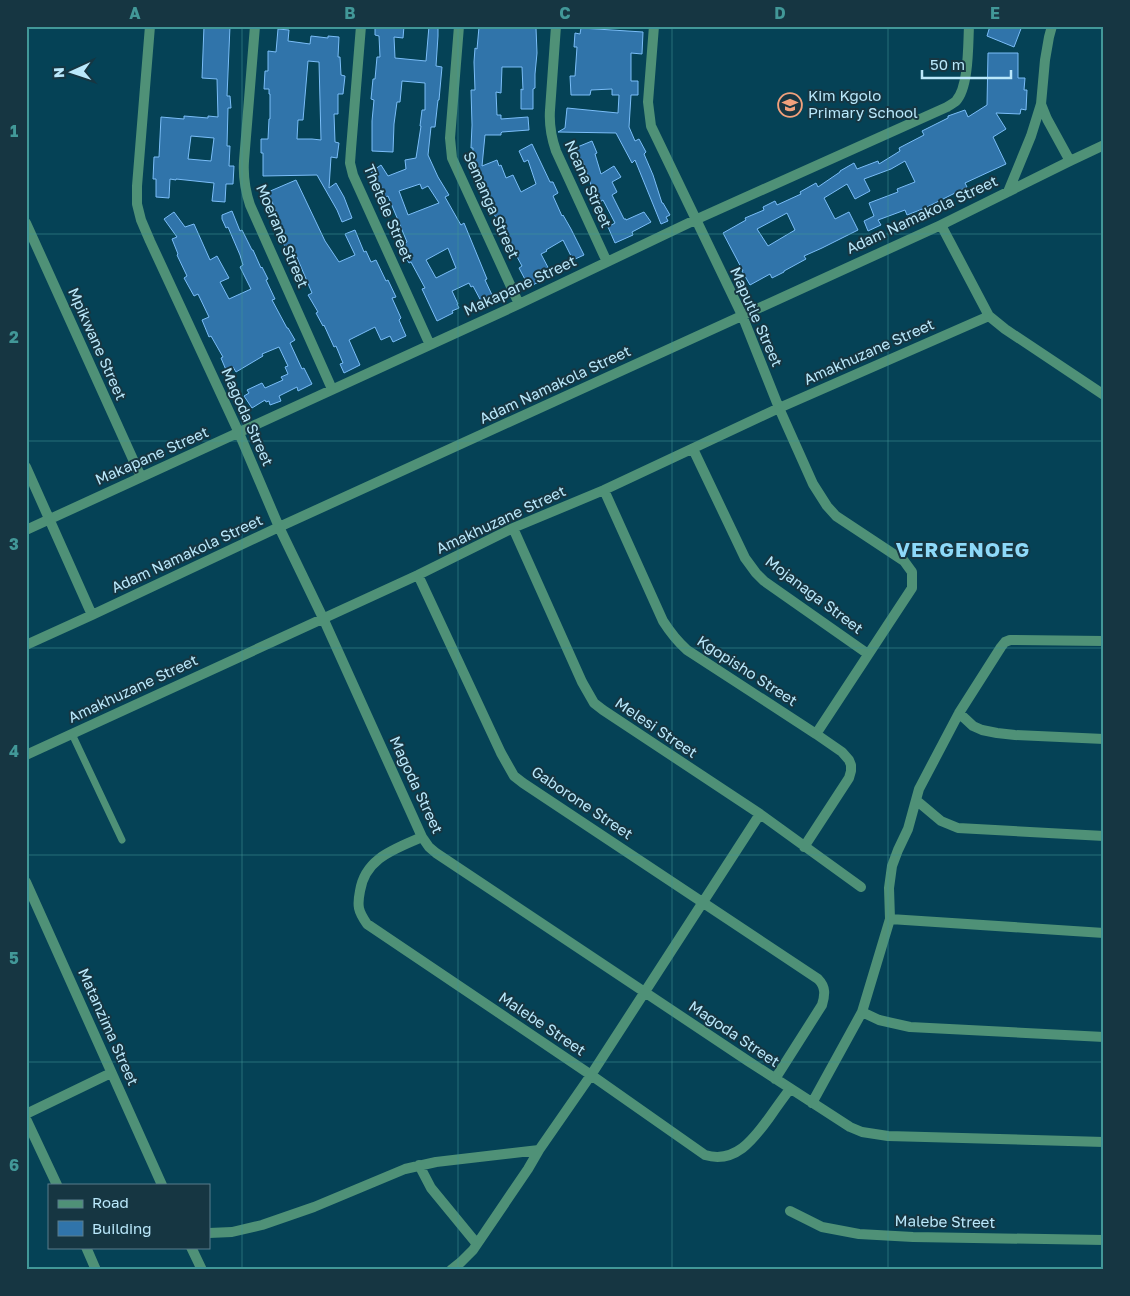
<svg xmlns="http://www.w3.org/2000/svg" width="1130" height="1296" font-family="'Golos Text',sans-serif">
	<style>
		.building { fill: #3074aa; stroke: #7abdf8; fill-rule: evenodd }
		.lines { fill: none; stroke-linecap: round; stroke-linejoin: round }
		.lane { stroke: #4f9177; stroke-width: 7 }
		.street { stroke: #4f9177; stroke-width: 10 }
		.grid { fill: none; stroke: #429898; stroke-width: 1; stroke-opacity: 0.55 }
		.labels { text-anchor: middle; stroke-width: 4; stroke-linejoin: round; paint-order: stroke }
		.poi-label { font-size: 15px; fill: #bae8fb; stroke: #163642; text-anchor: start }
		.street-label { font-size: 15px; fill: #bae8fb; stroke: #163642 }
		.district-label { font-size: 20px; font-weight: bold; letter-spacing: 1px; fill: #8dd9f9; stroke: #163642 }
		.neatline { fill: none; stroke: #429898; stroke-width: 2 }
		.grid-label { font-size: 16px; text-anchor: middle; font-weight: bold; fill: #429898 }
	</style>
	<rect width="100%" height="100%" fill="#054256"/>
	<!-- building -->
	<path class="building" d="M204 26H230L227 96H230L231 108H228L227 146H230L229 166H234L233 184H226L225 202 212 201 214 183 176 179V180L170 179 169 198 156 197V179H153L154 157H159L161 117 184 119V116L208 118V116L218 117 217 79 202 78ZM191 136 214 138 211 161 188 159Z
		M375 26H404L403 38 394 37 395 58 426 61 429 26H438V36L436 66 442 67 439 100H438L435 127H431L428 155 438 177 449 195 445 197 458 220 461 225 464 223 487 279 485 280 492 295 481 301 473 286 471 287 469 283 452 291 458 304H457L459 308 452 311 453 313 437 321 422 289 425 288 411 262 409 263 400 246 407 242 388 196 383 198 379 189 382 188 371 172 381 165 388 176 406 169 405 160 416 158 421 126H420L422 110H425V83L402 81 400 102H397L394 124 393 152 372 151V121L374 100 371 99 373 79H375L377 57H380L379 36 375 35ZM420 184 422 189 428 186 439 203 408 215 399 191ZM448 248 456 268 436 278 426 260Z
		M509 26V28H536L537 53 535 74V88L533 89V109H521V89L523 90 522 67H502L501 93 496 92 497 115H501V119L528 117 529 130 502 132 501 133V135H485L482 166 497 160 499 166 501 165 506 178 513 175 521 192 536 184 528 160 524 162 519 151 532 144 550 182H553L558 193 553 196 562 216 563 215 571 229 584 255 573 260 563 240 546 250 547 251 541 254 552 275 529 287 519 268 522 266 509 242 502 222 500 223 499 221 498 222 481 187 482 186 472 163 473 148H471L472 125 471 90H475L474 62 475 48 477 49 479 27Z
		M990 26H1022L1014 47 987 36Z
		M581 28 643 32 642 54 631 53V81H638V95H631L629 127 635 141 639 139 646 152 644 154 653 175 662 203H663L670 215 666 217 668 221 661 224 635 160 632 163 616 133 558 132 565 128 567 108 618 113 619 95H612V89L591 90 590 95H571L570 76H575L577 47H574L575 33 580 34Z
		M278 29 289 30 288 41 310 44 311 36 328 38V36L339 37 338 57H340L341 75 345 76 343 94H338V114H334L335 142 339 143 337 158 331 157 329 188 336 183 344 197 352 218 342 222 337 210 317 175 263 176V153H261V139H268L269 119H270V94H269V89H264L265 71H268V51L276 52ZM308 61 319 62 321 140 312 139H297L298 120H303Z
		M988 53H1018V78H1025L1024 90H1027L1026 110 1021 109 1020 114 996 113 1006 129 993 137 1006 164 965 183 967 187 925 208 907 215 905 210 878 220 881 225 868 231 864 221 874 216 869 203 898 192 897 189 915 182 905 161 891 169 864 179 870 191 855 199 847 184 824 198 835 219 849 212 858 230 822 248 804 256 806 259 784 271V272L772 278 770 274 750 285 742 271H743L723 233 746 220 745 218 764 210 763 207 775 201 777 205 801 194 800 192 816 183 818 187 840 172V171L854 163 857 169 878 161 879 164 900 151 899 148 924 135 922 131 948 118V116L965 110 968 117 987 105ZM787 213 795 230 768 246 757 229Z
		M592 141 597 153 595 154 601 174 614 166 621 177 612 182 617 192 612 195 624 219H626V220L644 212 651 222 632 232 633 235 615 243 608 227 615 223 603 200 598 203 589 187 591 185 582 159 580 160 575 148Z
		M296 180 325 241 339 262 355 255 345 234 355 230 364 252 366 251 371 262 376 260 386 281 388 280 396 297 392 298 401 318 399 320 406 336 393 342 390 336 381 340 375 327 349 340 360 365 344 373 340 364 343 363 336 346 334 347 324 325 323 326 316 313 318 312 308 295 312 293 293 248 287 251 280 236 283 234 274 216 277 214 268 192Z
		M232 211 240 231 242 230 252 250H253L261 268 262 267 268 279 266 280 275 299 272 300 287 328H288L295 340 290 343 302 369 304 368 312 384 298 391 297 387 279 396 281 401 270 405 269 401 266 402 265 400 252 408 244 396 249 393 247 390 262 383 265 388 283 380 281 377 288 374 285 367 288 366 279 347 262 354 263 356 236 372 233 367 226 370 221 358 223 357 211 336 209 337 202 320 209 317 198 294 194 296 184 278 187 276 177 255 178 254 172 239 177 237 164 219 174 212 185 227 194 224 210 260 217 256 229 278 220 282 229 299 251 289 240 267 243 265 240 255 228 227 226 228 222 219V215Z"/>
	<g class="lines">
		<!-- lane -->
		<path class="lane" d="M72 734 122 840"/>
		<!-- street -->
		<path class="street" d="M150 26 137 186V204L141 220 150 241 239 433 279 527 323 618 422 837 429 847 436 853 748 1061 850 1127 862 1132 888 1136 1104 1142
			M255 26 244 161C243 177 245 190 250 205L332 389
			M361 26 351 149 350 163 353 175 430 345
			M459 26 450 138 452 158 519 304
			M556 26 550 110C549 125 551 137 556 151L607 262
			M654 26 648 102 651 126 742 315 779 408 813 484 827 506 836 516 904 561 912 572V588L816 734
			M1052 26 1049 37 1045 60 1041 104 1047 119 1070 161
			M1008 192 1031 136 1041 104
			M26 223 141 477
			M941 225 989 316 1005 329 1104 395
			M693 449 745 558 756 573 764 581 868 654
			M26 467 92 615
			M604 490 663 621C670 632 677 641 687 650L816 734 842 752 849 760 851 765V771L849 778 804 847
			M513 528 582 682 594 703 603 710 760 814 861 887
			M26 530 519 304 695 220 947 107C950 105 954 103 956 101 969 87 968 45 969 26
			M418 575 501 753 514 776 523 783 818 979C826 987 825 995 822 1005L775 1079
			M26 645 92 615 279 527 941 225 1070 161 1104 145
			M959 713 973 726 982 730 997 733 1015 735 1104 739
			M26 755 418 575 513 528 604 490 779 408 989 316
			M916 800 941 821 958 828 1104 836
			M422 837C395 849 365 858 360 891 357 906 358 911 367 924L591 1075 705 1155C735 1164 753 1140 769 1118 776 1108 783 1098 790 1089
			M26 882 162 1185
			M890 919 1104 933
			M862 1012 879 1020 910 1027 1104 1037
			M812 1103 862 1012 890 919 889 888 892 866 898 850 908 829 919 789 959 713 1001 647 1005 642 1010 640 1104 641
			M26 1114 111 1073
			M26 1119 57 1185
			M419 1165 431 1188 477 1244
			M790 1211 822 1227 859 1234 913 1237 1104 1240
			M209 1233 232 1232 262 1225 314 1207 405 1169 436 1162 539 1150
			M86 1247 96 1270
			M191 1247 202 1270
			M451 1270 461 1262 473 1250 528 1169 539 1150 591 1075 760 814"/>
	</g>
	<!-- grid -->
	<path class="grid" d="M242 26V1270M458 26V1270M672 26V1270M888 26V1270M26 234H1104M26 441H1104M26 648H1104M26 855H1104M26 1062H1104"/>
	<!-- icons -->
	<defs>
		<g id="school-ring" transform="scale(1.25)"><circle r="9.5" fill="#163642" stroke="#f1a17c" stroke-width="1.5"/><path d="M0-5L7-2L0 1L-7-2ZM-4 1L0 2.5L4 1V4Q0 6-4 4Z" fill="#f1a17c"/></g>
	</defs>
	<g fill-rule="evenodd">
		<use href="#school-ring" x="790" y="105"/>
	</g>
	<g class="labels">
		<!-- poi labels -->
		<g class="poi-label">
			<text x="808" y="101">Kim Kgolo<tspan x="808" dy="17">Primary School</tspan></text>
		</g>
		<!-- street labels -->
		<g class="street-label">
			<text transform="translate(588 184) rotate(66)" y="5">Ncana Street</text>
			<text transform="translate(491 205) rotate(66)" y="5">Semanga Street</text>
			<text transform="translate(388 213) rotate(67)" y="5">Thetele Street</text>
			<text transform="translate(922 215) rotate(-25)" y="5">Adam Namakola Street</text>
			<text transform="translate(282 236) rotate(67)" y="5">Moerane Street</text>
			<text transform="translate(520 286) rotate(-25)" y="5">Makapane Street</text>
			<text transform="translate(756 317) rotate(66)" y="5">Maputle Street</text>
			<text transform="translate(97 344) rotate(66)" y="5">Mpikwane Street</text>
			<text transform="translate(869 352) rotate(-24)" y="5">Amakhuzane Street</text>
			<text transform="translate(555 385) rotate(-25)" y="5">Adam Namakola Street</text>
			<text transform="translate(247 417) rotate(66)" y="5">Magoda Street</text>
			<text transform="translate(152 456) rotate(-24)" y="5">Makapane Street</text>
			<text transform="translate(501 520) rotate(-25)" y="5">Amakhuzane Street</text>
			<text transform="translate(187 554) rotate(-25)" y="5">Adam Namakola Street</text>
			<text transform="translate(814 595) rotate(37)" y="5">Mojanaga Street</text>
			<text transform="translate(747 671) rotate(33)" y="5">Kgopisho Street</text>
			<text transform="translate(133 689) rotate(-25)" y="5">Amakhuzane Street</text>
			<text transform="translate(656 728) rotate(34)" y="5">Melesi Street</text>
			<text transform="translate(416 785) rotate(65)" y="5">Magoda Street</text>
			<text transform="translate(582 803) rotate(34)" y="5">Gaborone Street</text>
			<text transform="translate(542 1024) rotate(34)" y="5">Malebe Street</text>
			<text transform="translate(108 1027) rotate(66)" y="5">Matanzima Street</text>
			<text transform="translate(734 1034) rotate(34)" y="5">Magoda Street</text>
			<text transform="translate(945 1222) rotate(1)" y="5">Malebe Street</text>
		</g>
		<!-- district labels -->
		<g class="district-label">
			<text x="963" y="557">VERGENOEG</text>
		</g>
	</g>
	<!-- border -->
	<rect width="1130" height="1296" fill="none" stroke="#163642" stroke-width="55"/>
	<!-- legend -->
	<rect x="48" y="1184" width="162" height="65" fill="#163642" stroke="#587d8c"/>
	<rect x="58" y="1200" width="25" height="8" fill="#4f9177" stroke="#587d8c"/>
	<text x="92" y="1208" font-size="15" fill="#bae8fb">Road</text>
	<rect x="58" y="1221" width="25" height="15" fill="#3074aa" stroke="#587d8c"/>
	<text x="92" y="1234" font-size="15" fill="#bae8fb">Building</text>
	<!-- north arrow -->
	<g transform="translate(72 72) rotate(267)" stroke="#163642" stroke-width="4" paint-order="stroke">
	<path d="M0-4L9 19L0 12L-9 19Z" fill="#bae8fb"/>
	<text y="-8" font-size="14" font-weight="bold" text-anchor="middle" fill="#bae8fb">N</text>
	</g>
	<!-- scale -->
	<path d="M922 70v8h89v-8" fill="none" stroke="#bae8fb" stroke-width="2.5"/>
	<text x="930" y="70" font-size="15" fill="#bae8fb" stroke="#163642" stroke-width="4" paint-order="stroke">50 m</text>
	<rect x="28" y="28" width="1074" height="1240" class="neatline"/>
	<g class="grid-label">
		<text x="135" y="19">A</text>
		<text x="350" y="19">B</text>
		<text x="565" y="19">C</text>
		<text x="780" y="19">D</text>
		<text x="995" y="19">E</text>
		<text x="14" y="137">1</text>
		<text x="14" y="343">2</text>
		<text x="14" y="550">3</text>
		<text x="14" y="757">4</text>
		<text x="14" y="964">5</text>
		<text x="14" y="1171">6</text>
	</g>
</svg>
